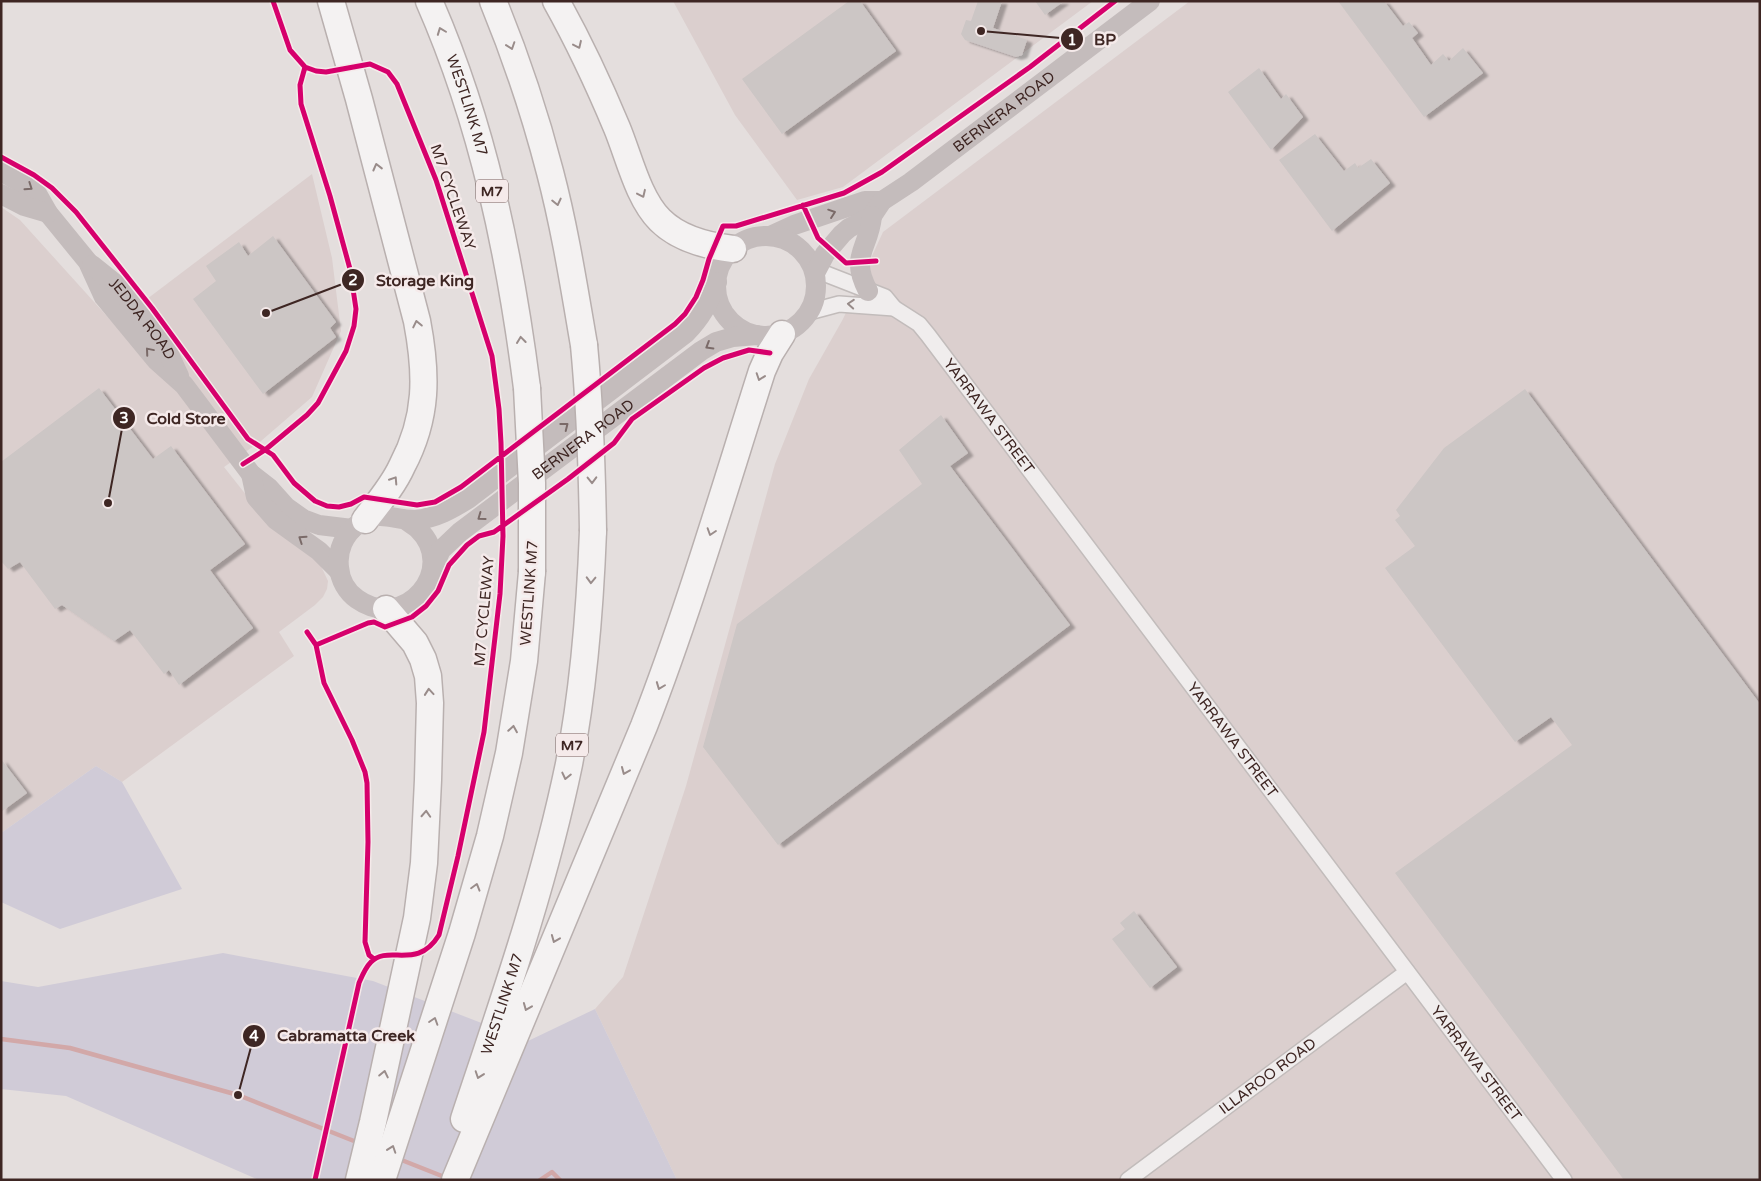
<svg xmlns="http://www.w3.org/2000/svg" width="1761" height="1181" font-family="'Varela Round',sans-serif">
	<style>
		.built { fill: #dbcfce }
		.green { fill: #d0cbd7 }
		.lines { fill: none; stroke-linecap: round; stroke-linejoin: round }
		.stream { stroke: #d2a8a8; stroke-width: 4.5 }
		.building { fill: #ccc6c5; filter: url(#shadow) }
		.street-casing { stroke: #c2bcbb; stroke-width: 18 }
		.highway-casing { stroke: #b9b0af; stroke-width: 29 }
		.street { stroke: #f0eded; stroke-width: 15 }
		.secondary { stroke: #c4bcbc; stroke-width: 20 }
		.highway { stroke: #f4f2f2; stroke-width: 26 }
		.highway-bridge-casing { stroke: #b9b0af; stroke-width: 29; stroke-linecap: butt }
		.highway-bridge { stroke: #f4f2f2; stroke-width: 26 }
		.cycleway-casing { stroke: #f5eaea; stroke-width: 8 }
		.cycleway { stroke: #d6006c; stroke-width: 5 }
		.oneway { stroke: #998c8a }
		.oneway2 { stroke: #7a6a68 }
		.oneway3 { stroke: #978a88 }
		.labels { text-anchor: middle; stroke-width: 5; stroke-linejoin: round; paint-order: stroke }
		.shield { fill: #f5eaea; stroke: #75615f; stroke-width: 1 }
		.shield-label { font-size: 14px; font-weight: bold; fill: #3e2623 }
		.street-label { font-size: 15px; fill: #3e2623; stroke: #f5eaea }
		.leader { fill: none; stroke: #3e2623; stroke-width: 2 }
		.callout-dot { fill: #3e2623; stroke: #f5eaea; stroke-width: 2 }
		.mark-label { font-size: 15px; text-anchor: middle; font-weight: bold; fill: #fff }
		.callout-label { font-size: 16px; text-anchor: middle; font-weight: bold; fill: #3e2623; stroke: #f5eaea; stroke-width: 5; stroke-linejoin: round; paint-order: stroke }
	</style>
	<defs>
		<filter id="shadow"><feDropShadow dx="5.5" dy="3" stdDeviation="1" flood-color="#0004"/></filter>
	</defs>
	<rect width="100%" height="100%" fill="#e4dedd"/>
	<!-- built -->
	<path class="built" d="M673 1H1093L843 187 797 200 735 115Z
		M1190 1H1760V1180H677L595 1009 623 977 686 786 775 464 809 379 843 319 883 232Z
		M312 174 332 258 341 331 312 397 261 441 224 467 265 519 320 564 328 581 327 589 323 597 315 605 279 632 294 656 122 782 96 766 1 833V207L20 220 114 324Z"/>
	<!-- green -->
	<path class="green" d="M96 766 122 782 182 889 60 929 1 902V833Z
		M223 953 373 981 528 1041 595 1009 677 1180H259L66 1096 1 1089V981L38 987Z"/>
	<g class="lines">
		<!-- stream -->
		<path class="stream" d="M1 1039 70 1048 238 1095 359 1143
			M399 1159 447 1178
			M540 1180 552 1172 560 1180"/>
	</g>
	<!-- building -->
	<path class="building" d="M849 1H860L896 51 782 134 742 79Z
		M978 1H1002L993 28 1027 40 1022 55 1016 57 965 40 961 34 966 20 971 21Z
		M1035 1H1064L1045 15Z
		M1338 1H1384L1403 26 1409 22 1418 33 1412 38 1431 65 1443 54 1449 61 1463 48 1483 73 1424 117Z
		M1259 68 1281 99 1286 94 1303 117 1271 150 1228 92Z
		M1315 134 1344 171 1355 163 1358 168 1371 159 1390 183 1332 231 1279 160Z
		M273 236 336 322 330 328 336 337 263 394 193 299 216 281 206 266 239 242 248 256Z
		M99 388 153 459 171 446 245 544 210 570 253 628 179 685 169 670 164 674 130 630 114 641 62 605 55 609 20 562 8 569 1 561V462Z
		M1525 389 1760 704V1180H1624L1395 873 1572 745 1551 717 1515 742 1385 568 1415 546 1395 520 1400 516 1396 510 1444 448Z
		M941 415 968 453 950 466 1070 625 778 845 703 747 737 624 922 484 899 450Z
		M1 759 27 793 1 812Z
		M1134 911 1177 967 1150 988 1112 939 1125 929 1120 923Z"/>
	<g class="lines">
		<!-- street casing -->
		<g class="street-casing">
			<g id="street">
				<path id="s1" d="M815 275 826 274 885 297 894 308 919 324 928 335 1564 1180"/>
				<path d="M809 312 839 304 894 308"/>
				<path id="s2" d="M1128 1180 1407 972"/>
			</g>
		</g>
		<!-- highway casing -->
		<g class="highway-casing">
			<g id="highway">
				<path d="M331 1 359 99 417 321C427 374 428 417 402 466 393 486 378 503 365 520"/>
				<path id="s6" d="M429 1C483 124 510 255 527 388"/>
				<path d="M493 1C516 57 535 114 550 172 565 229 574 287 584 345"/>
				<path d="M556 1C579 42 599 85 617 128 629 157 638 198 660 220 679 239 707 246 733 249"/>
				<path id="s7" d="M464 1119C503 1002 544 885 569 764 584 688 590 609 593 531"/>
				<path d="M359 1180 373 1122 417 918 424 863 428 780 430 703 428 676 423 659 415 643 386 609"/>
				<path d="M382 1180 462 933 490 836 509 753 524 661 532 572"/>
				<path d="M455 1180 644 726C689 610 724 490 762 371L770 353 782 334"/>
			</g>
		</g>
		<!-- street -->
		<use href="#street" class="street"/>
		<!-- secondary -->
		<g class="secondary">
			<path d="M1 171 36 192 48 213 88 262 104 297 156 360 184 385 251 474 269 488 286 507 303 519 319 525 352 529"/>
			<path d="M1 194 24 206 48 213"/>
			<path d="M770 236 794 225 865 201H882"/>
			<circle cx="766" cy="286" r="50"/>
			<path id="s3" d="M92 265 117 285 166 348 179 376"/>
			<path id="s4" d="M815 273 825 254 842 234 849 228 872 216 882 201 911 182 1150 1"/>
			<path d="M868 291C849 255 869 249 872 216"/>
			<path d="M251 474 256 497 276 520 319 551 339 571"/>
			<path d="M406 520C409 523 415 526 418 529 459 569 405 633 357 599 347 592 340 580 339 567 337 551 344 534 358 524 380 508 394 521 416 520 436 518 452 509 468 499L686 333C701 318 710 302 717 282"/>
			<path id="s5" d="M432 570 441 550 460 532 701 351 716 342 733 337 756 335"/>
		</g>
		<!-- highway -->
		<use href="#highway" class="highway"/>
		<!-- highway-bridge casing -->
		<g class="highway-bridge-casing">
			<path id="highway-bridge" d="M584 345C590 407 592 469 593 531
				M527 388 532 483V572"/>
		</g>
		<!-- highway-bridge -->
		<use href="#highway-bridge" class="highway-bridge"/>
		<!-- cycleway casing -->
		<g class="cycleway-casing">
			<path id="cycleway" d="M273 1 290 50 305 67 316 71 326 72 370 64 388 72 397 84 436 180 492 356 499 409 501 443 503 536 500 594 484 732 458 856 439 935C417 971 389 944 371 962 365 968 362 976 359 983L315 1180
				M1 157 34 175 52 188 76 212 152 308 248 439 273 455 294 483 315 501 327 506 339 507 351 504 364 497 417 505 435 502 461 487 675 324 685 314 696 297 703 280 709 259 723 226H736L844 193 882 172 1030 67 1115 1
				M803 205 818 238 846 263 876 261
				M243 464 265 450 307 415 318 403 346 351 354 326 356 309 350 269 330 196 301 104 300 85 305 67
				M307 632 316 645 324 683 352 740 365 772 367 783 368 842 365 942 369 955 374 959
				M316 645 368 623 374 622 385 627 412 617 426 606 438 591 449 565 467 545 479 536 494 532 568 479 614 443 632 419 704 368 723 358 749 350 770 353"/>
		</g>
		<!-- cycleway -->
		<use href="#cycleway" class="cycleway"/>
	</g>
	<!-- one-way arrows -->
	<defs><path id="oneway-chevron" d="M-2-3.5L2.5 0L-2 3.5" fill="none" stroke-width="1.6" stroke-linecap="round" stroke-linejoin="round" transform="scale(1.25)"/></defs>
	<g class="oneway">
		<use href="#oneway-chevron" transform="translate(441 31) rotate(-111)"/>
		<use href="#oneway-chevron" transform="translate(578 45) rotate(65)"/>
		<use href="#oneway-chevron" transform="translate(511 46) rotate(71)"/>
		<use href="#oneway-chevron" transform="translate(377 167) rotate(-104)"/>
		<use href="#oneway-chevron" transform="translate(642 194) rotate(65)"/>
		<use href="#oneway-chevron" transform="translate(557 202) rotate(77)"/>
		<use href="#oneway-chevron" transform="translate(417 324) rotate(-102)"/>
		<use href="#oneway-chevron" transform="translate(521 340) rotate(-97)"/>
		<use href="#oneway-chevron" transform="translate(760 377) rotate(109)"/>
		<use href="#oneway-chevron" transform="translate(394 480) rotate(-57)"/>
		<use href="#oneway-chevron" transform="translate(592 480) rotate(89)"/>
		<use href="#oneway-chevron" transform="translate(711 532) rotate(108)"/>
		<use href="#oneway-chevron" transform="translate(591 580) rotate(92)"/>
		<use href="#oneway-chevron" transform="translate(660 686) rotate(111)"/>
		<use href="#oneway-chevron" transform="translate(429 692) rotate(-95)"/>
		<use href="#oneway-chevron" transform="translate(513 729) rotate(-81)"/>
		<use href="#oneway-chevron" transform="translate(625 771) rotate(113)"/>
		<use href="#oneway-chevron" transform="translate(566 776) rotate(103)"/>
		<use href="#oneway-chevron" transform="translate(426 814) rotate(-87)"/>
		<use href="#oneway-chevron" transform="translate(476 887) rotate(-74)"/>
		<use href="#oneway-chevron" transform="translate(555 939) rotate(112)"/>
		<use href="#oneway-chevron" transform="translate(527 1007) rotate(112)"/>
		<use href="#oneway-chevron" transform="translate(434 1021) rotate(-72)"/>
		<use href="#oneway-chevron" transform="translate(384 1074) rotate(-78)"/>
		<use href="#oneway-chevron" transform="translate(479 1075) rotate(109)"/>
		<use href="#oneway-chevron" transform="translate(392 1149) rotate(-71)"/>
	</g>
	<g class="oneway2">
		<use href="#oneway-chevron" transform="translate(29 187) rotate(34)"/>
		<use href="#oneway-chevron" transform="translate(832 213) rotate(-19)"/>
		<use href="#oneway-chevron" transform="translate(709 346) rotate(149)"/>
		<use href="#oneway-chevron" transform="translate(149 351) rotate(-130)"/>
		<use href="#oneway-chevron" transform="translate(565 426) rotate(-38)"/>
		<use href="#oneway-chevron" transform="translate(481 517) rotate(144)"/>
		<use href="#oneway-chevron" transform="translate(302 539) rotate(-146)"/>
	</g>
	<use class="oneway3" href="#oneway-chevron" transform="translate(851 304) rotate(-176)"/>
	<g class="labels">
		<!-- shield labels -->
		<g class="shield">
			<rect x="476" y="179.5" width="32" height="23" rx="4"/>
			<rect x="556" y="733.5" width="32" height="23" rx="4"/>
		</g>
		<g class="shield-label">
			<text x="492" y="196">M7</text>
			<text x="572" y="750">M7</text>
		</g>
		<!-- street labels -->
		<g class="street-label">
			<text dy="5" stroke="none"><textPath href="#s6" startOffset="111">WESTLINK M7</textPath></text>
			<text dy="5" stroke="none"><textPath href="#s4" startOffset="252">BERNERA ROAD</textPath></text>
			<text transform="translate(453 197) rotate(71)" y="5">M7 CYCLEWAY</text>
			<text dy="5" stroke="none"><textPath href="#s3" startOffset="74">JEDDA ROAD</textPath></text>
			<text dy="5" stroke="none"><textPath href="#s1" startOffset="234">YARRAWA STREET</textPath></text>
			<text dy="5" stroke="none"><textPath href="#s5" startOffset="202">BERNERA ROAD</textPath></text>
			<text transform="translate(529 593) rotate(-86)" y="5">WESTLINK M7</text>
			<text transform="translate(484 611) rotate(-85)" y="5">M7 CYCLEWAY</text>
			<text dy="5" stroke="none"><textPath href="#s1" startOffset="639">YARRAWA STREET</textPath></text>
			<text dy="5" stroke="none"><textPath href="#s7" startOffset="121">WESTLINK M7</textPath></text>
			<text dy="5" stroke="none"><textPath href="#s1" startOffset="1044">YARRAWA STREET</textPath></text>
			<text dy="5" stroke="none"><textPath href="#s2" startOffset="174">ILLAROO ROAD</textPath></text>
		</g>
	</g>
	<!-- callouts -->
	<path class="leader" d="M981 31L1072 39M266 313L353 280M108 503L124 418M238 1095L254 1036"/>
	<g class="callout-dot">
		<circle cx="981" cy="31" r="5"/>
		<circle cx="266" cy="313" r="5"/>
		<circle cx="108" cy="503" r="5"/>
		<circle cx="238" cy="1095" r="5"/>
		<circle cx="1072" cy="39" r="12"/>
		<circle cx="353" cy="280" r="12"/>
		<circle cx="124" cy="418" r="12"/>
		<circle cx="254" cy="1036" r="12"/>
	</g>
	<g class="mark-label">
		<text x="1072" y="45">1</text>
		<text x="353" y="285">2</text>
		<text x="124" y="423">3</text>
		<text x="254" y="1041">4</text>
	</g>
	<g class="callout-label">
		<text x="1105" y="45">BP</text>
		<text x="425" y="286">Storage King</text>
		<text x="186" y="424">Cold Store</text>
		<text x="346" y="1041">Cabramatta Creek</text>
	</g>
	<!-- border -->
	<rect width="1761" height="1181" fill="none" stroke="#3e2623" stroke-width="5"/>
</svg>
